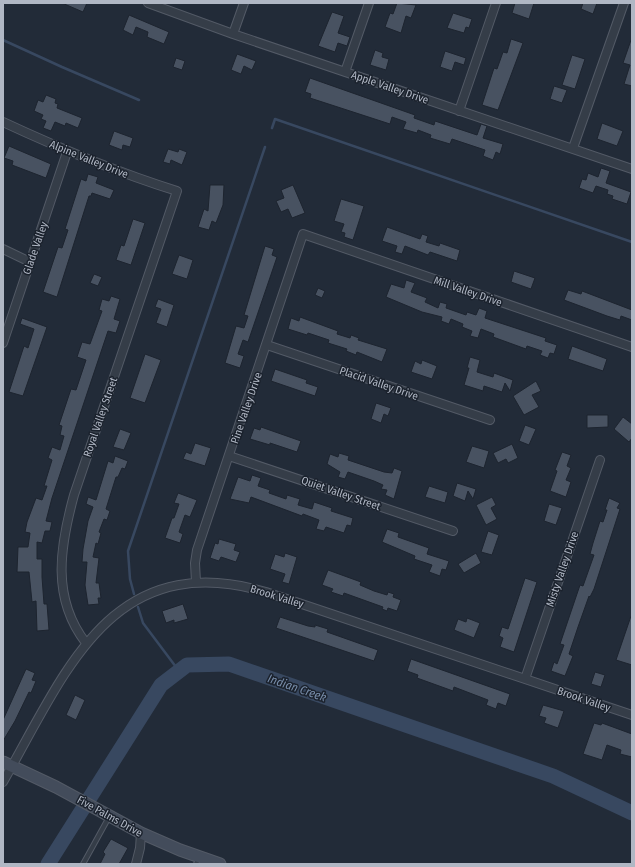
<svg xmlns="http://www.w3.org/2000/svg" width="635" height="867" font-family="'Fira Sans Condensed',sans-serif">
	<style>
		.lines { fill: none; stroke-linecap: round; stroke-linejoin: round }
		.stream { stroke: #384860; stroke-width: 2.5 }
		.river { stroke: #384860; stroke-width: 15 }
		.building { fill: #485261; stroke: #1d242f }
		.lane-casing { stroke: #535a66; stroke-width: 6 }
		.street-casing { stroke: #535a66; stroke-width: 10 }
		.secondary-casing { stroke: #535a66; stroke-width: 13 }
		.lane { stroke: #353d48; stroke-width: 4 }
		.street { stroke: #353d48; stroke-width: 8 }
		.secondary { stroke: #434c5b; stroke-width: 11 }
		.labels { text-anchor: middle; stroke-width: 3; stroke-linejoin: round; paint-order: stroke }
		.street-label { font-size: 11px; fill: #b0b7c4; stroke: #1b222d }
		.water-label { font-size: 12px; font-style: italic; fill: #798eab; stroke: #1b222d }
	</style>
	<rect width="100%" height="100%" fill="#222b38"/>
	<g class="lines">
		<!-- stream -->
		<path class="stream" d="M3 40 62 67 139 100
			M272 128 275 119 632 242
			M134 594 130 579 128 551 265 147
			M138 607 143 623 179 671"/>
		<!-- river -->
		<path class="river" d="M48 864 161 685 187 665 229 664 553 776 632 813"/>
	</g>
	<!-- building -->
	<path class="building" d="M62 3H87L83 12Z
		M397 3 416 5 411 18 406 16 401 33 385 27 390 13 393 14Z
		M515 3H534L529 19 512 13Z
		M583 3H597L593 14 581 9Z
		M332 12 344 16 338 33 350 37 347 46 338 43 335 52 318 46Z
		M453 13 472 19 469 28 466 27 464 33 447 28Z
		M129 15 169 32 164 44 147 37 148 32 136 27 133 35 123 30Z
		M511 39 523 43 498 110 482 105 494 68 497 69 503 52 507 53Z
		M631 40H632V86L624 84 630 65 623 63Z
		M375 50 383 53 382 57 389 59 386 70 370 65Z
		M445 51 466 58 464 65 455 62 452 71 440 67Z
		M237 54 256 61 252 70 244 66 241 74 231 70Z
		M572 55 585 59 575 89 562 85Z
		M176 58 185 61 182 70 173 67Z
		M310 78 415 115 414 118 434 125 435 121 477 135 481 124 487 126 483 138 503 144 500 154 496 152 493 160 483 156 485 150 452 139 450 144 430 138 431 135 418 130 417 133 403 129 406 122 392 117 390 124 310 98 311 94 305 92Z
		M554 86 567 90 562 103 550 99Z
		M46 95 56 99 55 103 58 104 57 108 82 118 78 128 66 123 65 126 55 122 51 131 43 128 46 121 41 119 43 115 34 111 38 100 43 102Z
		M602 123 623 131 617 146 597 139Z
		M114 131 133 138 130 147 123 145 122 150 109 145Z
		M9 146 51 164 46 178 12 165 13 161 4 158Z
		M168 149 178 152 179 149 187 152 182 165 171 160 170 164 163 162Z
		M601 168 610 171 606 183 631 192 627 204 612 199 613 196 607 194 608 190 596 186 593 193 579 188 582 179 586 180 588 173 598 177Z
		M88 174 98 177 96 183 114 190 110 199 92 193 91 196H89L57 297 43 292 58 247 62 248 68 230 65 229 81 179 86 181Z
		M210 185H224L223 205 216 223 212 221 209 230 198 227 204 209 208 211Z
		M293 185 305 213 292 218 288 209 281 212 276 201 284 198 281 190Z
		M341 199 364 206 353 240 344 237 345 233 341 232 344 224 334 221Z
		M133 219 145 223 131 265 116 260 121 245 124 246Z
		M387 227 420 239 422 234 428 236 426 242 439 246 440 243 460 250 457 261 430 252 428 255 405 246 402 254 395 252 397 246 382 241Z
		M265 246 274 249 272 255 277 257 248 342 243 340 238 354 244 356 240 368 225 363 236 326 244 328 248 316 244 315Z
		M179 255 193 260 187 279 172 274Z
		M514 271 535 278 531 289 511 282Z
		M94 274 102 277 98 286 90 283Z
		M406 280 415 283 411 292 427 298 425 302 438 308 440 302 447 304 446 308 466 315 467 312 476 315 479 308 487 311 485 318 546 338 545 341 557 345 554 354 550 353 548 358 540 355 542 351 527 346 526 349 493 337 494 334 481 329 478 338 470 336 472 331 462 327 463 324 451 319 449 324 441 321 442 317 422 312 386 297 391 284 404 288Z
		M318 288 325 291 322 298 315 295Z
		M568 290 581 294 582 291 632 310V320L621 316 620 320 607 316 564 300Z
		M111 296 120 299 114 319 120 321 116 333 108 331 52 498 46 521 52 522 50 531H45L42 543 37 542V559H42V577L44 604H47L49 630 37 631 36 601 32 602 29 572H17L18 547H28L30 533 25 532 27 522 36 498 42 500 47 486H44L52 460 48 458 52 447 60 450 64 436 60 435 62 426 59 425 71 389 76 390 86 360 77 357 82 342 90 344 102 311 99 310 102 299 109 301Z
		M158 299 174 305 167 327 156 323 161 309 155 307Z
		M300 317 338 331 337 334 350 338 351 335 359 338 358 340 387 349 382 362 357 352 356 355 346 351 347 349 328 343 329 340 308 333 307 335 288 329 291 318 299 321Z
		M22 318 47 327 23 396 9 392 24 346 28 348 34 329 20 324Z
		M572 346 607 359 603 371 568 359Z
		M145 354 161 360 145 403 130 398Z
		M470 357 480 360 477 372 493 377 494 373 513 380 510 391 505 383 502 392 484 386 483 391 464 385 469 368H467Z
		M422 360 437 366 432 379 411 372 415 361 421 364Z
		M275 369 307 380 306 383 318 387 315 396 271 381Z
		M536 381 541 391 532 395 539 407 524 415 513 396Z
		M376 403 391 408 388 416 384 414 381 423 371 419Z
		M587 415H608V427L587 428Z
		M623 417 632 424V438L629 442 614 429Z
		M525 425 536 429 529 445 519 441Z
		M261 427 301 441 297 452 270 443V445L250 439 254 428 260 430Z
		M120 429 131 433 124 450 113 447Z
		M195 443 211 448 205 466 183 459 186 452 191 454Z
		M512 444 518 458 508 463 506 459 498 463 493 453Z
		M472 446 489 451 484 468 466 462Z
		M562 452 571 455 567 466 571 468 566 480 571 482 566 497 550 491 557 471 555 470Z
		M339 453 349 456 348 460 384 472 392 473 394 468 402 471 394 499 385 495 387 490 381 489 383 485 374 481 348 472 345 479 338 477 340 472 327 464 330 454 338 457Z
		M115 456 128 461 125 469 122 468 118 477H116L106 509 110 511 107 520 104 519 99 532 101 533 98 544 96 543 93 557 99 558 96 583H99L101 598H98L99 604 88 605 85 585 87 562H82L83 549 88 521 93 507 86 504 88 497 96 500 108 461 113 463Z
		M252 475 261 478 258 486 270 490 269 493 286 499 287 495 300 499 298 505 312 509 314 502 332 508 331 511 353 518 351 526 347 525 344 533 326 527 324 531 316 529 319 520 303 514 302 516 251 497 249 503 230 499 238 477 250 481Z
		M457 483 476 489 473 499 468 491 465 501 453 496Z
		M429 486 448 492 445 503 425 497Z
		M178 493 197 500 190 517 185 515 179 532 183 534 180 543 165 538 172 518H174L179 504 174 503Z
		M492 497 496 505 491 508 497 519 486 525 476 505Z
		M609 498 620 503 617 508 620 509 594 589 590 597 589 596 578 627 569 654 573 656 565 676 551 671 554 662 557 664 564 645 560 644 580 585 583 586 594 555 590 554 593 543 600 521 603 522 607 510H605Z
		M549 504 562 508 556 525 544 521Z
		M387 529 399 533 398 537 429 548 427 554 449 561 446 570 442 569 440 576 429 572 432 565 414 559 415 556 382 542Z
		M488 531 499 535 492 555 481 552Z
		M219 539 236 544 234 550 240 552 236 562 221 557 219 561 210 558 215 543 218 544Z
		M285 553 297 557 289 584 282 582 285 574 270 569 275 554 284 557Z
		M476 553 481 563 464 573 458 564Z
		M328 570 361 582 360 585 374 591 387 595 388 592 394 594 393 597 401 600 397 611 388 608 387 611 382 609 383 607 344 593 343 596 331 592 333 589 322 585Z
		M525 578 537 582 514 652 500 647 503 638 499 636 502 627 508 629Z
		M183 604 188 619 174 623V620L166 623 162 611Z
		M631 616H632V665L616 660Z
		M280 617 308 626 315 627V625L328 629 327 632 378 650 374 661 276 628Z
		M467 618 480 623 474 638 454 630 458 619 466 622Z
		M411 659 510 694 506 706 498 703 496 709 486 705 488 700 454 687 453 691 417 678 418 675 407 671Z
		M26 669 35 673 32 680 36 681 31 693 29 692 15 721 3 741V720Z
		M595 672 605 675 601 687 591 684Z
		M75 695 85 700 76 720 66 715Z
		M543 705 564 711 558 728 544 723 546 718 539 716Z
		M594 723 601 725 602 723 632 734V757L620 754 621 750 607 745 602 760 583 754Z
		M111 839 128 848 119 864H100L105 854 103 852Z"/>
	<g class="lines">
		<!-- lane casing -->
		<g class="lane-casing">
			<path id="lane" d="M83 864 109 817
				M196 864 199 857"/>
		</g>
		<!-- street casing -->
		<g class="street-casing">
			<path id="street" d="M148 3 233 34 632 169
				M233 34 244 3
				M345 72 369 3
				M459 111 496 3
				M3 122C61 149 116 172 177 191L74 495C60 546 51 598 86 643
				M573 148 624 3
				M3 249 30 262
				M3 343 67 152
				M267 345 490 420
				M229 456 453 531
				M196 582 195 563 197 550 303 234 632 347
				M525 679 600 460
				M3 782C66 672 111 547 266 592L632 715
				M136 864 140 848 141 833"/>
		</g>
		<!-- secondary casing -->
		<g class="secondary-casing">
			<path id="secondary" d="M3 762 56 787 141 833 180 850 220 864"/>
		</g>
		<!-- lane -->
		<use href="#lane" class="lane"/>
		<!-- street -->
		<use href="#street" class="street"/>
		<!-- secondary -->
		<use href="#secondary" class="secondary"/>
	</g>
	<g class="labels">
		<!-- street labels -->
		<g class="street-label">
			<text transform="translate(390 87) rotate(19)" y="4">Apple Valley Drive</text>
			<text transform="translate(89 159) rotate(22)" y="4">Alpine Valley Drive</text>
			<text transform="translate(35 248) rotate(-71)" y="4">Glade Valley</text>
			<text transform="translate(468 291) rotate(19)" y="4">Mill Valley Drive</text>
			<text transform="translate(379 383) rotate(19)" y="4">Placid Valley Drive</text>
			<text transform="translate(246 408) rotate(-71)" y="4">Pine Valley Drive</text>
			<text transform="translate(100 417) rotate(-71)" y="4">Royal Valley Street</text>
			<text transform="translate(341 493) rotate(19)" y="4">Quiet Valley Street</text>
			<text transform="translate(562 569) rotate(-71)" y="4">Misty Valley Drive</text>
			<text transform="translate(277 596) rotate(17)" y="4">Brook Valley</text>
			<text transform="translate(584 699) rotate(19)" y="4">Brook Valley</text>
			<text transform="translate(110 816) rotate(29)" y="4">Five Palms Drive</text>
		</g>
		<!-- water labels -->
		<g class="water-label">
			<text transform="translate(297 688) rotate(19)" y="4">Indian Creek</text>
		</g>
	</g>
	<!-- border -->
	<rect width="635" height="867" fill="none" stroke="#b0b7c4" stroke-width="8"/>
</svg>
